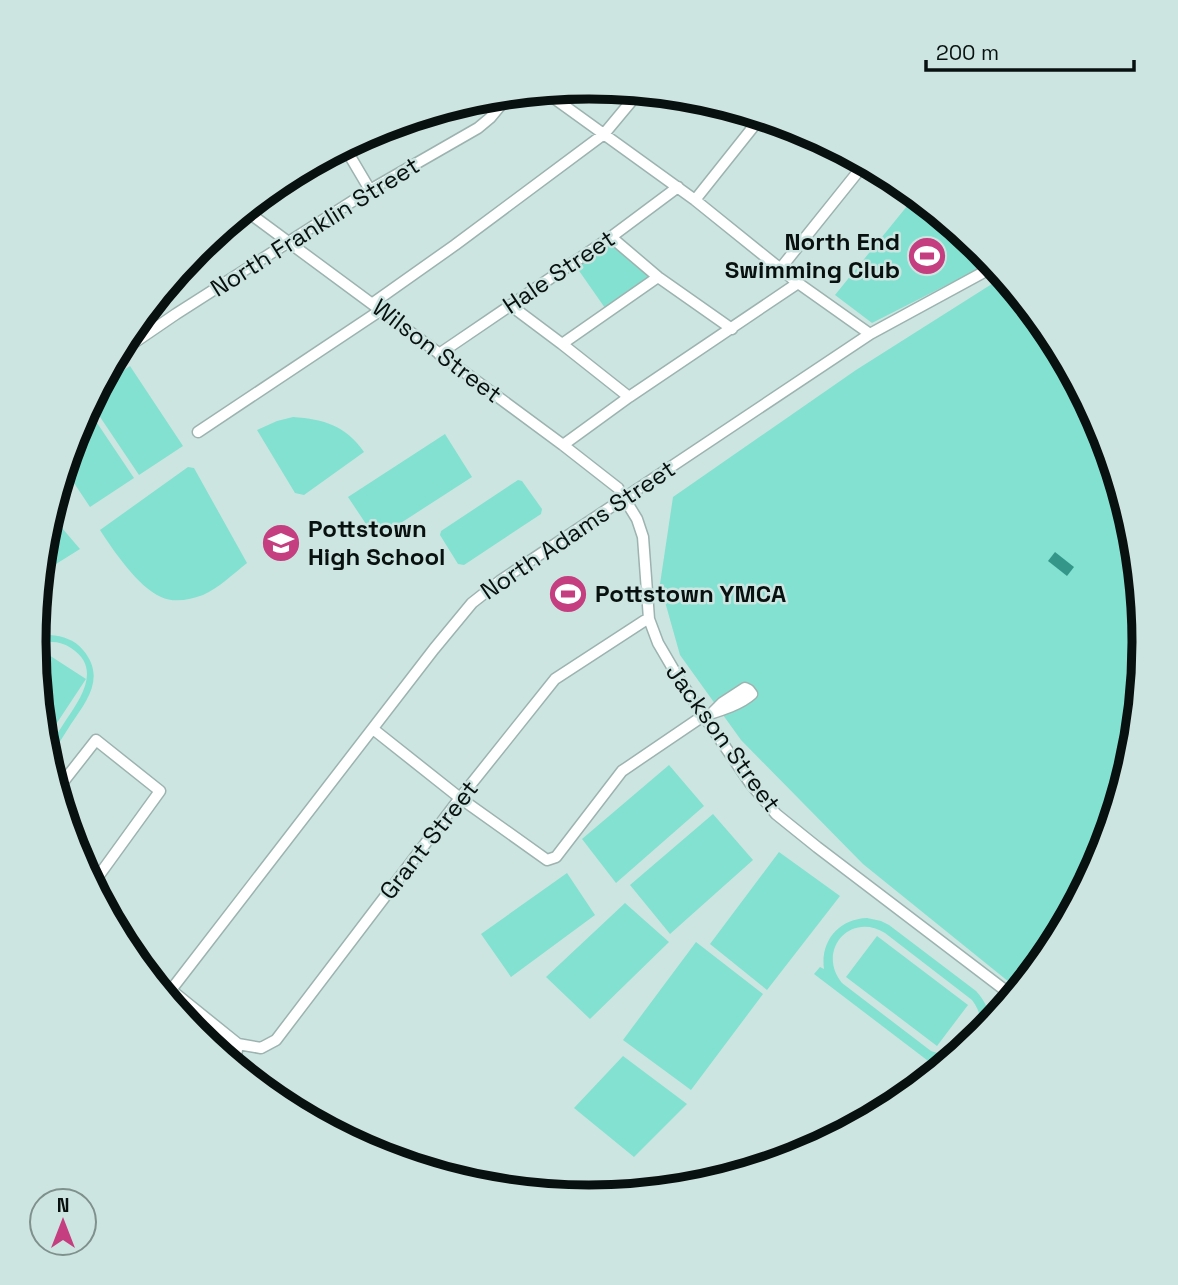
<svg xmlns="http://www.w3.org/2000/svg" width="1178" height="1285" font-family="'Space Grotesk',sans-serif">
	<style>
		.green { fill: #82e1d1 }
		.water { fill: #349688 }
		.lines { fill: none; stroke-linecap: round; stroke-linejoin: round }
		.minor-casing { stroke: #9cb3af; stroke-width: 13 }
		.minor { stroke: #fff; stroke-width: 10 }
		.labels { text-anchor: middle; stroke-width: 5; stroke-linejoin: round; paint-order: stroke }
		.street-label { font-size: 24px; fill: #091110; stroke: #cde5e0 }
		.poi-label { font-size: 24px; font-weight: bold; fill: #091110; stroke: #cde5e0; text-anchor: start }
		.rim { fill: none; stroke: #091110; stroke-width: 9 }
	</style>
	<rect width="100%" height="100%" fill="#cde5e0"/>
	<!-- green -->
	<path class="green" d="M916 195 982 250 992 262 872 323 835 295Z
		M606 243H613L653 276 605 308 575 265Z
		M1005 278 1051 334 1103 430 1134 534 1145 643 1134 751 1102 856 1051 952 1019 990 863 864 741 740 680 655 660 584 673 497 856 370 995 282Z
		M130 366 183 446 139 475 90 402 98 387Z
		M87 408 134 478 90 507 64 468 76 429Z
		M293 417C324 419 346 426 364 452L304 495 295 493 257 430 277 421Z
		M445 434 472 477 376 539 348 497Z
		M188 467 194 468 247 563C233 574 219 588 203 595 190 600 173 603 161 597 138 587 113 550 100 530Z
		M518 480 522 481 542 509 541 514 464 565 458 564 440 535 441 531Z
		M50 514 80 549 40 574 44 534Z
		M50 635C63 636 75 640 83 650 106 677 87 701 71 724 63 737 55 749 47 761L44 752C52 742 59 731 66 720 81 698 102 668 71 648 59 640 46 641 34 646V639Z
		M35 646 86 679 43 744 34 649Z
		M669 765 704 806 616 883 582 839Z
		M713 814 753 860 670 934 630 885Z
		M779 852 840 896 767 990 710 944Z
		M567 873 595 915 511 977 481 934Z
		M625 903 669 942 590 1019 546 977Z
		M867 918 881 921 889 925 976 991C986 1002 990 1012 990 1026L977 1040C983 1026 982 1013 972 1000L885 933C850 911 816 951 842 983L931 1051 947 1056 960 1054 940 1070 814 974 820 967 824 969C820 941 839 919 867 918Z
		M877 936 968 1005 937 1046 846 977Z
		M696 942 763 994 691 1090 623 1040Z
		M623 1056 687 1104 634 1157 574 1108Z"/>
	<!-- water -->
	<path class="water" d="M1055 552 1074 567 1067 576 1048 561Z"/>
	<g class="lines">
		<!-- minor casing -->
		<g class="minor-casing">
			<path id="minor" d="M544 91 695 200 798 283 870 334
				M344 146 370 190
				M695 200 761 117
				M245 210 563 445 618 488 637 519 643 537 649 619 658 643 682 684 750 783 776 814 817 847 1014 997
				M611 237 658 277 732 329
				M780 269 865 163
				M373 303 455 245 604 134 639 92
				M510 305 562 344 629 397
				M562 344 658 277
				M439 354 611 237 678 187
				M116 355 176 314 370 190 478 128 490 118 509 95
				M198 432 381 310
				M563 445 629 397 798 283
				M373 729 460 798 547 860 556 857 622 771 703 716C719 711 740 705 752 694L749 690 745 688 722 703 712 713
				M56 791 96 740 160 791 92 885
				M171 990 434 649 472 603 500 581 870 334 995 266
				M171 990 238 1044 261 1048 276 1040 460 798 555 679 644 621 649 619
				M234 1067 238 1044"/>
		</g>
		<!-- minor -->
		<use href="#minor" class="minor"/>
	</g>
	<!-- icons -->
	<defs>
		<g id="stadium-disc" transform="scale(2.0125)"><circle r="9.5" fill="#c43e80" stroke="#cde5e0"/><path d="M0-5a6.5 5 0 1 0 0 10a6.5 5 0 1 0 0-10ZM-3.5-1.8h7v3.6h-7Z" fill="#fff"/></g>
		<g id="school-disc" transform="scale(2.0125)"><circle r="9.5" fill="#c43e80" stroke="#cde5e0"/><path d="M0-5L7-2L0 1L-7-2ZM-4 1L0 2.5L4 1V4Q0 6-4 4Z" fill="#fff"/></g>
	</defs>
	<g fill-rule="evenodd">
		<use href="#stadium-disc" x="927" y="256"/>
		<use href="#school-disc" x="281" y="543"/>
		<use href="#stadium-disc" x="568" y="594"/>
	</g>
	<g class="labels">
		<!-- street labels -->
		<g class="street-label">
			<text transform="translate(315 227) rotate(-32)" y="8">North Franklin Street</text>
			<text transform="translate(559 272) rotate(-34)" y="8">Hale Street</text>
			<text transform="translate(437 351) rotate(37)" y="8">Wilson Street</text>
			<text transform="translate(578 530) rotate(-34)" y="8">North Adams Street</text>
			<text transform="translate(723 738) rotate(54)" y="8">Jackson Street</text>
			<text transform="translate(429 840) rotate(-52)" y="8">Grant Street</text>
		</g>
		<!-- poi labels -->
		<g class="poi-label">
			<text x="900" y="250" text-anchor="end">North End<tspan x="900" dy="28">Swimming Club</tspan></text>
			<text x="308" y="537">Pottstown<tspan x="308" dy="28">High School</tspan></text>
			<text x="595" y="602">Pottstown YMCA</text>
		</g>
	</g>
	<!-- crop -->
	<path d="M0 0H1178V1285H0ZM46 642a543 543 0 1 1 1086 0a543 543 0 1 1-1086 0Z" fill="#cde5e0" fill-rule="evenodd"/>
	<path class="rim" d="M46 642a543 543 0 1 1 1086 0a543 543 0 1 1-1086 0Z"/>
	<!-- north arrow -->
	<g transform="translate(63 1222)"><circle r="33" fill="#cde5e0" stroke="#7f908d" stroke-width="2"/>
	<path d="M0-5L12 26L0 18L-12 26Z" fill="#c43e80"/>
	<text y="-10" font-size="19" font-weight="bold" text-anchor="middle" fill="#091110">N</text>
	</g>
	<!-- scale -->
	<path d="M926 60v10h208v-10" fill="none" stroke="#091110" stroke-width="3.5"/>
	<text x="936" y="60" font-size="21" fill="#091110" stroke="#cde5e0" stroke-width="5" paint-order="stroke">200 m</text>
</svg>
